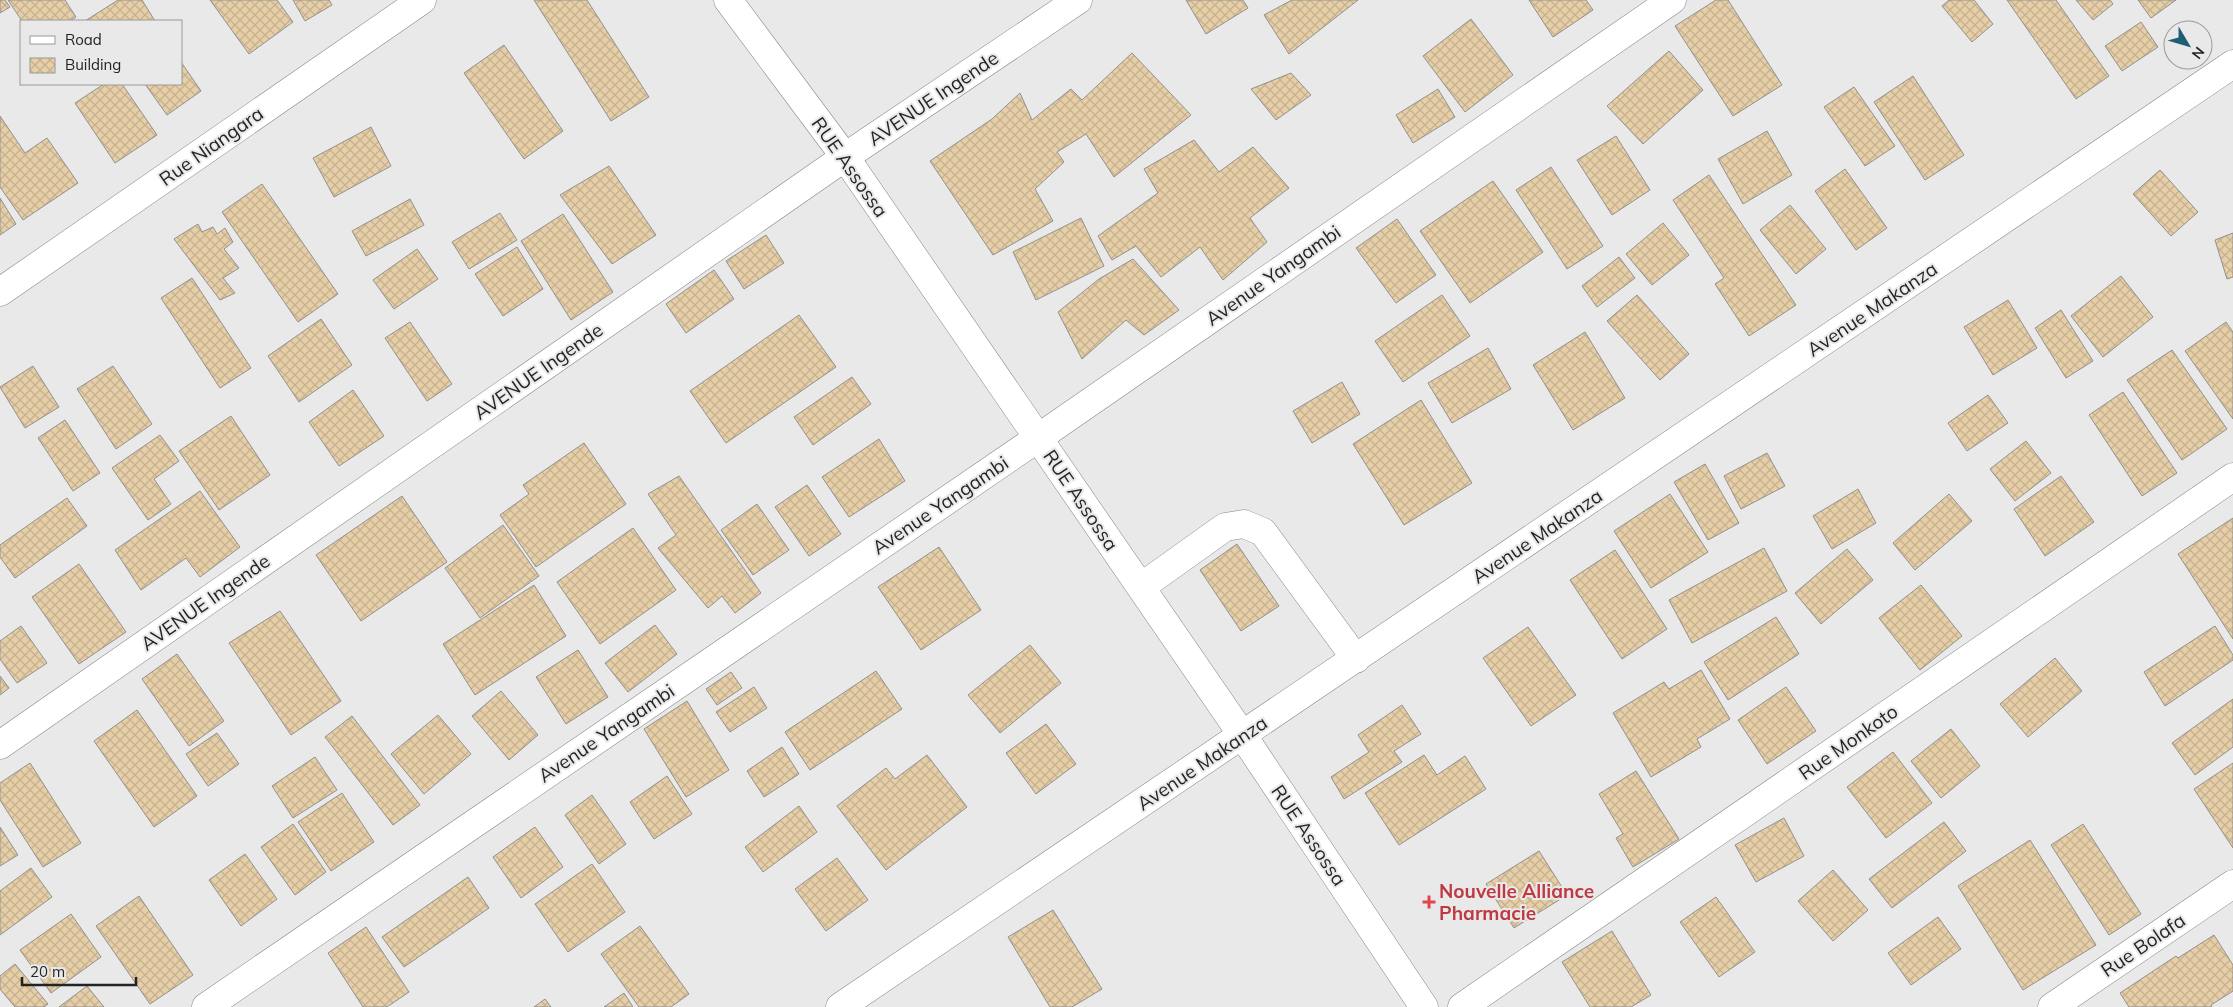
<svg xmlns="http://www.w3.org/2000/svg" width="2233" height="1007" font-family="Mulish,sans-serif">
	<style>
		.building { fill: url(#building-cross-hatch); stroke: #929190 }
		.lines { fill: none; stroke-linecap: round; stroke-linejoin: round }
		.minor-casing { stroke: #868787; stroke-width: 29 }
		.minor { stroke: #fff; stroke-width: 28 }
		.health-dot { fill: #e0444e; stroke: #e9e9ea; stroke-width: 2 }
		.labels { text-anchor: middle; stroke-width: 4; stroke-linejoin: round; paint-order: stroke }
		.street-label { font-size: 19px; fill: #222323; stroke: #e9e9ea }
		.health-label { font-size: 19px; font-weight: bold; fill: #be3a42; stroke: #e9e9ea; text-anchor: start }
	</style>
	<defs>
		<pattern id="building-cross-hatch" width="8" height="8" patternUnits="userSpaceOnUse" patternTransform="scale(1.25)"><rect width="8" height="8" fill="#e6cea7"/><path d="M0 0l8 8M0 8l8-8" fill="none" stroke="#c5b18f"/></pattern>
	</defs>
	<rect width="100%" height="100%" fill="#e9e9ea"/>
	<!-- building -->
	<path class="building" d="M0 0H5L10 7 0 13Z
		M8 0H65L76 17 70 21H22Z
		M118 0H142L155 21H85Z
		M210 0H277L293 22 249 54Z
		M293 0H329L332 5 305 21Z
		M534 0H587L649 97 611 121Z
		M1186 0H1243L1248 8 1206 34Z
		M1292 0H1358L1289 54 1264 15Z
		M1529 0H1586L1593 10 1553 37Z
		M1716 0H1728L1782 85 1733 116 1675 26Z
		M1949 0H1974L1993 24 1972 42 1942 6Z
		M2007 0H2056L2109 76 2076 99Z
		M2076 0H2110L2113 4 2093 20Z
		M2138 0H2176L2151 18Z
		M1471 19 1513 75 1465 112 1423 56Z
		M2141 22 2158 47 2122 71 2105 46Z
		M504 45 563 131 524 159 464 73Z
		M1669 51 1703 90 1643 144 1607 106Z
		M1132 53 1191 115 1114 177 1086 134 1057 152 1064 162 1035 189 1053 221 993 255 930 161 992 119 1020 93 1032 120 1071 89 1082 100Z
		M181 62 201 91 167 115 145 84H181Z
		M1291 73 1311 95 1276 120 1251 89Z
		M1913 76 1964 155 1925 180 1874 102Z
		M104 84H122L157 135 115 163 75 103Z
		M1854 87 1895 146 1865 166 1824 107Z
		M1438 89 1455 117 1413 143 1396 115Z
		M0 116 25 153 47 138 78 183 23 220 0 187Z
		M371 127 391 166 334 197 313 158Z
		M1767 131 1792 175 1743 204 1718 159Z
		M1616 136 1650 190 1612 215 1577 160Z
		M1194 140 1219 172 1253 147 1289 188 1250 218 1267 242 1223 280 1200 247 1161 277 1136 246 1112 260 1098 236 1158 193 1144 169Z
		M609 166 656 235 612 264 560 195Z
		M1551 167 1603 246 1567 269 1516 190Z
		M1845 169 1887 228 1856 250 1815 191Z
		M2160 170 2198 212 2171 236 2133 194Z
		M1709 175 1796 305 1749 336 1715 284 1724 278 1673 200Z
		M1493 181 1543 252 1470 303 1420 231Z
		M262 184 338 294 298 322 222 212Z
		M0 198 16 224 0 235Z
		M410 199 424 225 366 256 352 231Z
		M1790 205 1826 249 1796 274 1760 230Z
		M500 213 517 240 469 269 452 242Z
		M563 214 613 292 571 320 521 241Z
		M1081 218 1104 266 1036 300 1013 252Z
		M1397 219 1436 275 1396 303 1356 248Z
		M1663 223 1689 255 1652 285 1626 254Z
		M198 224 202 232 213 227 217 234 225 228 233 242 224 249 239 268 223 278 235 293 220 300 174 239Z
		M2233 233V277L2227 279 2215 240Z
		M766 235 784 263 744 289 726 261Z
		M517 247 543 289 503 316 475 274Z
		M417 249 438 279 394 309 373 280Z
		M1619 257 1635 278 1597 307 1582 286Z
		M1133 259 1179 310 1144 335 1126 320 1082 359 1058 312 1099 279Z
		M714 270 734 299 686 333 666 304Z
		M2121 276 2153 317 2103 357 2071 316Z
		M192 278 251 368 220 388 161 298Z
		M1442 295 1470 336 1403 382 1375 341Z
		M1637 295 1689 354 1660 380 1607 321Z
		M2008 300 2037 348 1993 375 1964 327Z
		M2061 310 2093 361 2066 378 2035 328Z
		M799 315 836 367 726 443 690 391Z
		M321 319 352 365 299 402 268 356Z
		M410 322 452 384 427 401 385 338Z
		M2226 322 2233 332V419L2185 351Z
		M1585 332 1625 398 1573 430 1533 365Z
		M1488 348 1511 389 1452 423 1428 383Z
		M2172 350 2227 429 2182 460 2127 380Z
		M33 366 59 407 25 428 0 387Z
		M113 366 152 424 116 449 77 389Z
		M852 377 871 404 813 445 794 417Z
		M1342 382 1360 414 1312 443 1293 411Z
		M353 390 384 436 339 466 309 422Z
		M2123 392 2177 473 2142 496 2089 415Z
		M1988 395 2008 423 1967 451 1948 423Z
		M1421 400 1472 483 1404 525 1353 444Z
		M231 416 270 475 219 510 179 451Z
		M65 420 100 473 73 491 38 438Z
		M160 435 179 461 154 479 171 504 148 520 112 468Z
		M879 439 905 481 849 517 822 477Z
		M2026 441 2051 473 2015 501 1990 469Z
		M584 443 626 504 536 567 500 515 529 494 523 485Z
		M1767 453 1785 486 1741 509 1724 476Z
		M1705 464 1739 523 1708 540 1674 482Z
		M679 476 761 593 735 613 722 596 708 608 658 548 676 535 648 494Z
		M2061 476 2094 522 2045 556 2014 509Z
		M807 485 841 534 809 556 775 507Z
		M1858 489 1876 523 1832 549 1813 516Z
		M200 491 240 547 200 577 186 558 141 590 115 550Z
		M1670 494 1708 552 1651 588 1614 531Z
		M1949 494 1972 521 1915 570 1893 543Z
		M402 496 447 562 361 621 316 555Z
		M67 498 87 526 15 578 0 557V545Z
		M757 504 789 550 753 575 721 530Z
		M2233 518V639L2178 554Z
		M503 525 539 576 480 618 445 568Z
		M633 528 676 590 600 644 557 582Z
		M1237 544 1279 606 1241 631 1200 570Z
		M939 547 981 610 921 650 878 587Z
		M1764 548 1787 591 1692 643 1669 600Z
		M1847 549 1873 580 1821 624 1795 593Z
		M1615 550 1667 629 1622 659 1570 580Z
		M79 564 126 632 79 664 32 597Z
		M534 585 566 636 475 695 443 644Z
		M1921 585 1962 636 1920 670 1879 618Z
		M280 611 341 701 291 735 229 643Z
		M1776 617 1799 654 1728 700 1704 662Z
		M655 625 677 654 628 692 605 663Z
		M21 626 47 663 17 683 0 659V641Z
		M2215 626 2233 655V660L2165 706 2144 672Z
		M1528 627 1576 695 1531 726 1483 658Z
		M1030 645 1061 683 1000 733 968 695Z
		M578 650 608 697 566 724 536 677Z
		M177 654 224 721 189 746 142 679Z
		M2055 658 2082 691 2028 737 2000 704Z
		M1701 670 1730 719 1697 739 1701 747 1651 777 1613 713 1664 682 1669 689Z
		M876 671 902 709 810 770 785 732Z
		M731 672 742 688 717 705 706 689Z
		M0 676 9 688 0 695Z
		M754 687 767 708 730 732 716 712Z
		M1786 687 1816 731 1767 764 1738 720Z
		M501 691 538 735 509 760 472 716Z
		M2233 699V747L2195 775 2172 743Z
		M687 701 729 770 686 797 644 729Z
		M1402 705 1421 734 1394 751 1402 762 1344 799 1331 777 1369 752 1358 735Z
		M137 710 197 796 154 827 94 741Z
		M438 715 471 754 424 794 391 754Z
		M352 716 420 805 393 825 325 737Z
		M1046 724 1076 764 1036 794 1006 753Z
		M1951 729 1980 766 1941 798 1911 761Z
		M217 733 239 764 208 786 186 754Z
		M782 747 799 774 764 797 747 771Z
		M1893 752 1932 803 1886 838 1847 787Z
		M927 755 967 807 886 870 837 806 886 768 895 779Z
		M1424 755 1437 775 1465 756 1486 789 1399 845 1365 793Z
		M315 757 337 790 293 818 272 786Z
		M30 763 81 843 43 867 0 800V783Z
		M2233 763V848L2194 789Z
		M1636 771 1679 839 1633 867 1616 838 1623 834 1599 794Z
		M667 776 692 814 654 839 630 802Z
		M342 793 374 842 331 871 298 822Z
		M592 795 626 844 599 864 565 815Z
		M799 806 817 832 763 872 745 847Z
		M1784 818 1804 856 1756 882 1735 845Z
		M1944 822 1966 851 1892 908 1869 879Z
		M293 824 326 872 295 895 261 847Z
		M2083 824 2141 914 2109 935 2051 845Z
		M0 827 18 855 0 866Z
		M535 827 563 867 521 898 493 857Z
		M2030 840 2096 945 2023 990 1958 886Z
		M1539 851 1567 895 1514 928 1486 884Z
		M245 854 277 899 241 926 209 880Z
		M837 858 868 900 826 931 795 889Z
		M592 864 625 912 568 952 535 904Z
		M31 868 52 897 0 935V891Z
		M1833 870 1868 910 1833 941 1798 901Z
		M468 877 489 908 404 967 382 937Z
		M139 896 193 975 150 1004 96 926Z
		M1716 897 1755 952 1719 977 1680 922Z
		M1053 910 1102 989 1072 1007H1050L1008 937Z
		M71 914 101 957 51 993 20 950Z
		M1938 917 1961 949 1911 985 1888 953Z
		M640 926 689 994 671 1007H639L601 954Z
		M366 927 409 992 387 1007H363L328 953Z
		M1612 931 1651 995 1631 1007H1590L1562 962Z
		M2214 935 2233 965V991L2211 1005 2212 1007H2129L2120 993 2176 956 2178 958Z
		M15 964 48 1004 44 1007H15L0 989V976Z
		M87 986 104 1007H59Z
		M624 993 633 1007H604Z
		M545 999 551 1007H534Z"/>
	<g class="lines">
		<!-- minor casing -->
		<g class="minor-casing">
			<path id="minor" d="M728 0 845 157 1243 736 1424 1007
				M0 292 422 0
				M1141 587 1225 527 1244 524 1263 532 1356 659
				M0 745 845 157 1078 0
				M206 1007 1038 438 1672 0
				M840 1007 2233 64
				M1462 1007 2233 477
				M2052 1007 2233 884"/>
		</g>
		<!-- minor -->
		<use href="#minor" class="minor"/>
	</g>
	<!-- markers -->
	<path class="health-dot" d="M1426.5 894.5h5v5h5v5h-5v5h-5v-5h-5v-5h5z"/>
	<g class="labels">
		<!-- street labels -->
		<g class="street-label">
			<text transform="translate(933 98) rotate(-34)" y="7">AVENUE Ingende</text>
			<text transform="translate(211 146) rotate(-35)" y="7">Rue Niangara</text>
			<text transform="translate(850 167) rotate(55)" y="7">RUE Assossa</text>
			<text transform="translate(1273 275) rotate(-35)" y="7">Avenue Yangambi</text>
			<text transform="translate(1872 309) rotate(-34)" y="7">Avenue Makanza</text>
			<text transform="translate(538 371) rotate(-35)" y="7">AVENUE Ingende</text>
			<text transform="translate(1081 500) rotate(56)" y="7">RUE Assossa</text>
			<text transform="translate(940 505) rotate(-34)" y="7">Avenue Yangambi</text>
			<text transform="translate(1537 536) rotate(-34)" y="7">Avenue Makanza</text>
			<text transform="translate(205 602) rotate(-35)" y="7">AVENUE Ingende</text>
			<text transform="translate(606 733) rotate(-34)" y="7">Avenue Yangambi</text>
			<text transform="translate(1848 742) rotate(-35)" y="7">Rue Monkoto</text>
			<text transform="translate(1202 763) rotate(-34)" y="7">Avenue Makanza</text>
			<text transform="translate(1309 835) rotate(56)" y="7">RUE Assossa</text>
			<text transform="translate(2143 945) rotate(-34)" y="7">Rue Bolafa</text>
		</g>
		<!-- health labels -->
		<g class="health-label">
			<text x="1439" y="898">Nouvelle Alliance<tspan x="1439" dy="22">Pharmacie</tspan></text>
		</g>
	</g>
	<!-- legend -->
	<rect x="20" y="20" width="162" height="65" fill="#e9e9ea" stroke="#999a9a"/>
	<rect x="30" y="36" width="25" height="8" fill="#ffffff" stroke="#999a9a"/>
	<text x="65" y="45" font-size="15" fill="#222323">Road</text>
	<rect x="30" y="58" width="25" height="15" fill="url(#building-cross-hatch)" stroke="#999a9a"/>
	<text x="65" y="70" font-size="15" fill="#222323">Building</text>
	<!-- north arrow -->
	<g transform="translate(2188 45) rotate(128)"><circle r="24" fill="#e9e9ea" stroke="#999a9a"/>
	<path d="M0-4L9 19L0 12L-9 19Z" fill="#1f5f74"/>
	<text y="-8" font-size="14" font-weight="bold" text-anchor="middle" fill="#222323">N</text>
	</g>
	<!-- scale -->
	<path d="M22 977v8h114v-8" fill="none" stroke="#222323" stroke-width="2.5"/>
	<text x="30" y="977" font-size="15" fill="#222323" stroke="#e9e9ea" stroke-width="4" paint-order="stroke">20 m</text>
</svg>
